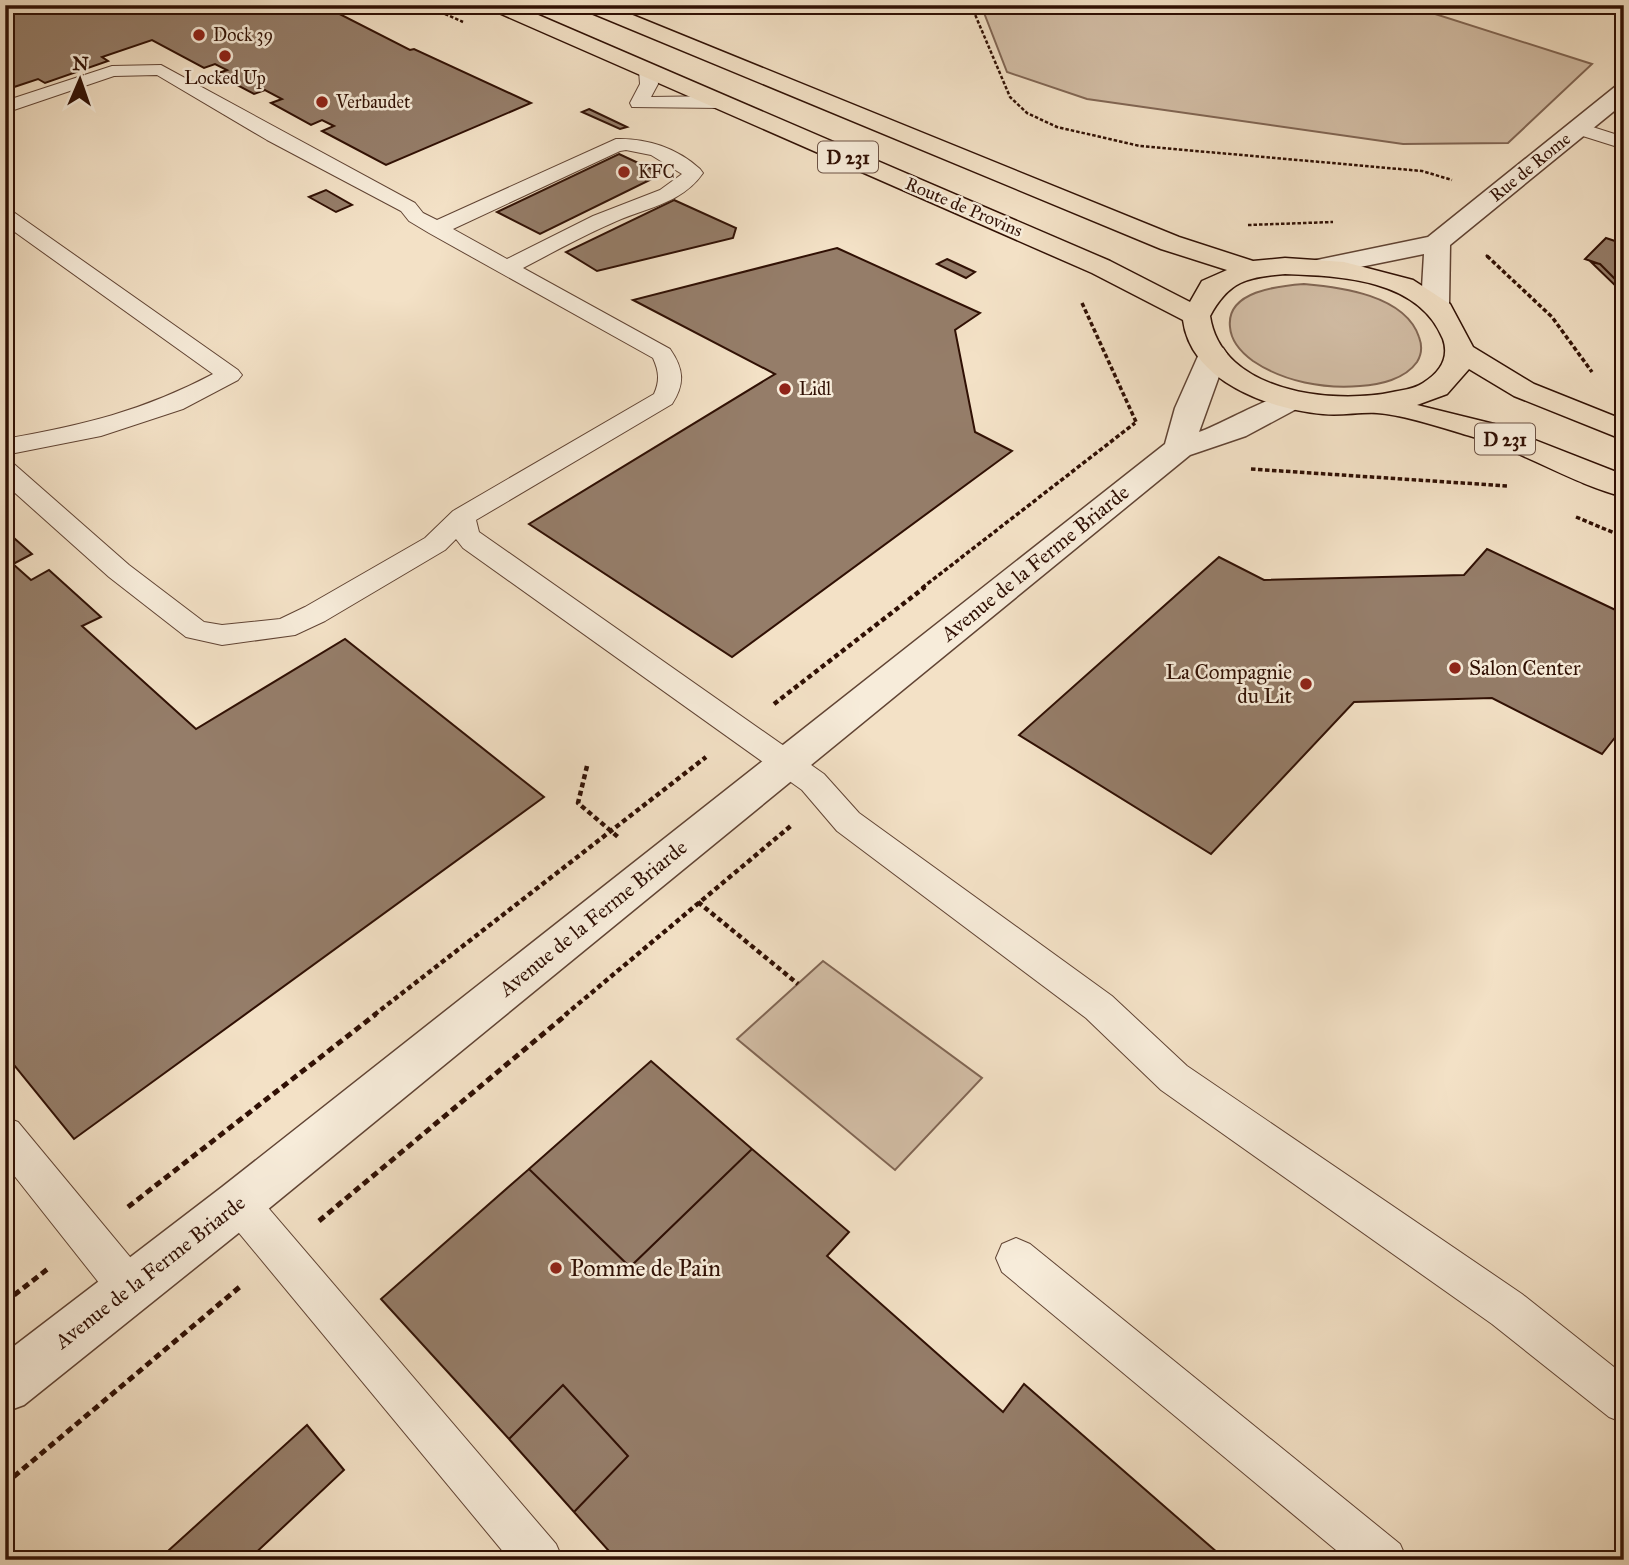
<svg xmlns="http://www.w3.org/2000/svg" width="1629" height="1565" font-family="'IM FELL Great Primer',serif">
	<style>
		.green { fill: #d2bda5; stroke: #816654; stroke-width: 2 }
		.building { fill: #957d69; stroke: #301004; stroke-width: 2 }
		.lines { fill: none; stroke-linecap: round; stroke-linejoin: round }
		.lane-casing { stroke: #614434; stroke-width: 2 }
		.street-casing { stroke: #614434; stroke-width: 3 }
		.primary-casing { stroke: #301004; stroke-width: 3 }
		.path-far3 { stroke: #301004; stroke-width: 2.5; stroke-dasharray: 3.5 2; stroke-linecap: butt }
		.path-far2 { stroke: #301004; stroke-width: 3.5; stroke-dasharray: 4.5 2.5; stroke-linecap: butt }
		.path-far1 { stroke: #301004; stroke-width: 4.5; stroke-dasharray: 5 3.5; stroke-linecap: butt }
		.path { stroke: #301004; stroke-width: 5; stroke-dasharray: 7 4.5; stroke-linecap: butt }
		.lane { fill: #f7ecda; fill-rule: evenodd }
		.street { fill: #f7ecda; fill-rule: evenodd }
		.primary { fill: #f3e1c6; fill-rule: evenodd }
		.poi-dot { fill: #8f2418; stroke: #f7ecda; stroke-width: 2.5 }
		.labels { text-anchor: middle; stroke-width: 5; stroke-linejoin: round; paint-order: stroke }
		.far-poi-label { font-size: 18px; fill: #301004; stroke: #f7ecda; text-anchor: start }
		.far-street-label { font-size: 18px; fill: #301004; stroke: #f7ecda }
		.shield { fill: #f7ecda; stroke: #6c5244; stroke-width: 2 }
		.shield-label { font-size: 19px; font-weight: bold; fill: #301004 }
		.street-label { font-size: 21px; fill: #301004; stroke: #f7ecda }
		.poi-label { font-size: 21px; fill: #301004; stroke: #f7ecda; text-anchor: start }
		.near-poi-label { font-size: 24px; fill: #301004; stroke: #f7ecda; text-anchor: start }
	</style>
	<rect width="100%" height="100%" fill="#f3e1c6"/>
	<filter id="stains"><feTurbulence type="fractalNoise" baseFrequency=".00286" numOctaves="4"/><feColorMatrix values="0 0 0 0 .2 0 0 0 0 .09 0 0 0 0 .02 0 0 0 .5 -.17"/></filter>
	<radialGradient id="worn" r=".72"><stop offset=".6" stop-color="#630" stop-opacity="0"/><stop offset="1" stop-color="#630" stop-opacity=".3"/></radialGradient>
	<!-- green -->
	<path class="green" d="M981 5H1407L1592 64 1508 143 1403 144 1087 99 1007 72Z
		M1304 284C1340 287 1405 295 1419 337 1422 345 1422 354 1417 362 1405 379 1380 385 1360 386 1324 389 1284 382 1253 361 1242 353 1231 341 1230 327 1226 291 1278 286 1304 284Z
		M823 961 982 1078 895 1170 737 1039Z"/>
	<!-- building -->
	<path class="building" d="M13 5H322L410 50 414 49 531 103 386 165 322 131 334 126 322 120 311 125 271 103 282 99 265 90 254 94 216 74 227 70 215 64 204 68 152 40 102 57 108 61 45 83 38 79 5 90V8Z
		M589 109 627 127 620 129 582 112Z
		M619 154 662 174 540 234 497 212Z
		M326 190 352 205 336 212 309 197Z
		M674 200 736 228 733 238 597 271 566 252Z
		M1606 238 1624 244V288L1600 264 1585 259Z
		M837 248 980 313 955 330 975 432 1012 451 732 657 529 524 775 374 633 300Z
		M947 259 975 272 966 278 937 264Z
		M1591 262 1600 264 1624 288V294Z
		M5 530 32 554 13 564 31 580 49 570 101 617 82 626 196 729 345 639 544 797 74 1139 5 1054Z
		M1487 549 1624 614V726L1602 754 1492 698 1354 702 1211 854 1019 735 1219 557 1264 580 1464 575Z
		M651 1061 752 1149 630 1267 529 1169Z
		M752 1149 849 1232 827 1256 1003 1412 1024 1384 1226 1560H617L574 1512 628 1456 563 1385 509 1439 381 1299 529 1169 630 1267Z
		M563 1385 628 1456 574 1512 509 1439Z
		M307 1425 344 1470 248 1560H158Z"/>
	<g class="lines">
		<!-- lane casing -->
		<g class="lane-casing">
			<path id="lane" d="M161 65 415 203 423 213 437 220 616 139C647 138 677 148 700 169L703 173C681 205 643 208 610 224 580 237 552 253 523 268L670 349C684 369 685 384 672 404L476 520 479 532 824 774 859 813 1112 996 1187 1066 1522 1294 1624 1375V1423L1609 1417 1492 1324 1161 1090 1086 1018 837 831 802 790 463 548 456 539 445 550 325 621 295 635 222 645 186 637 109 577 5 484V462L14 464 129 565 204 622 222 625 280 619 305 607 425 538 453 511 654 394C660 381 659 371 653 358L429 233 409 221 401 211 267 140 157 75 114 76 5 113V101L112 66ZM626 150 651 155 682 174 660 190 593 216 507 259 453 229 620 151Z
				M648 65 657 70 658 84 651 97 720 96 729 102 720 108 632 107 630 103 640 84 639 70Z
				M1577 122 1624 137V149L1570 132 1567 128Z
				M5 209 12 211 238 370 242 375 238 380 183 409 101 436 5 455V439C83 425 143 411 213 374L5 225Z
				M5 1117 18 1122 145 1275 151 1289 145 1303 130 1309 115 1303 5 1164Z
				M239 1184 253 1190 556 1544 563 1560H510L225 1216 219 1203 225 1190Z
				M1016 1238 1030 1244 1400 1544 1407 1560H1348L1002 1272 996 1258 1002 1244Z"/>
		</g>
		<!-- street casing -->
		<g class="street-casing">
			<path id="street" d="M1624 84V103L1450 245 1449 305 1445 311H1425L1421 305 1424 254 1321 275 1312 273 1308 267 1312 261 1428 237 1616 86Z
				M1213 345 1223 348 1227 354 1199 432C1226 423 1280 388 1302 394L1307 400 1302 406 1246 436 1190 455 256 1219 24 1405 5 1412V1353L222 1187 1165 444 1175 408 1199 354 1203 348Z"/>
		</g>
		<!-- primary casing -->
		<g class="primary-casing">
			<path id="primary" d="M487 5H515L1110 261 1190 302 1202 281 1227 270 1161 249 582 9 579 5H608L1179 237 1253 261 1285 258 1344 262 1413 280 1450 304 1473 347 1534 384 1624 420V440L1514 396 1469 369 1447 394 1417 405 1494 424 1624 475V497C1571 483 1523 451 1470 436 1443 428 1404 415 1377 413 1359 412 1341 416 1323 414 1270 409 1191 382 1183 320L1092 273 490 9ZM1285 274C1341 276 1419 279 1443 339 1450 359 1439 373 1423 383 1414 389 1403 390 1393 392 1332 405 1221 392 1210 316 1229 281 1247 277 1285 274Z"/>
		</g>
		<!-- path-far3 -->
		<path class="path-far3" d="M425 5 463 22
			M971 5 1010 97 1027 113 1057 127 1140 146 1422 171 1452 180
			M1248 225 1333 222
			M1486 255 1489 258"/>
		<!-- path-far2 -->
		<path class="path-far2" d="M1487 256 1552 317 1592 372
			M1082 303 1137 424
			M1251 469 1508 486
			M1576 517 1624 537
			M922 588 1135 423"/>
		<!-- path-far1 -->
		<path class="path-far1" d="M774 704 925 587
			M587 766 578 803 618 837
			M698 902 798 984
			M374 1015 706 757
			M565 1015 793 824"/>
		<!-- path -->
		<path class="path" d="M128 1207 376 1014
			M319 1221 567 1014
			M5 1302 49 1268
			M5 1484 242 1285"/>
		<!-- lane -->
		<use href="#lane" class="lane"/>
		<!-- street -->
		<use href="#street" class="street"/>
		<!-- primary -->
		<use href="#primary" class="primary"/>
	</g>
	<!-- markers -->
	<g class="poi-dot">
		<circle cx="199" cy="35" r="7"/>
		<circle cx="225" cy="56" r="7"/>
		<circle cx="322" cy="102" r="7"/>
		<circle cx="624" cy="172" r="7"/>
		<circle cx="785" cy="389" r="7"/>
		<circle cx="1455" cy="668" r="7"/>
		<circle cx="1306" cy="684" r="7"/>
		<circle cx="556" cy="1268" r="7"/>
	</g>
	<g class="labels">
		<!-- far-poi labels -->
		<g class="far-poi-label">
			<text x="213" y="41">Dock 39</text>
			<text x="225" y="84" text-anchor="middle">Locked Up</text>
			<text x="336" y="108">Verbaudet</text>
			<text x="638" y="178">KFC</text>
			<text x="799" y="395">Lidl</text>
		</g>
		<!-- far-street labels -->
		<g class="far-street-label">
			<text transform="translate(1530 167) rotate(-39)" y="6">Rue de Rome</text>
			<text transform="translate(964 207) rotate(23)" y="6">Route de Provins</text>
		</g>
		<!-- shield labels -->
		<g class="shield">
			<rect x="818" y="141.5" width="60" height="31" rx="5"/>
			<rect x="1475" y="423.5" width="60" height="31" rx="5"/>
		</g>
		<g class="shield-label">
			<text x="848" y="164">D 231</text>
			<text x="1505" y="446">D 231</text>
		</g>
		<!-- street labels -->
		<g class="street-label">
			<text transform="translate(1035 563) rotate(-39)" y="7">Avenue de la Ferme Briarde</text>
			<text transform="translate(593 918) rotate(-39)" y="7">Avenue de la Ferme Briarde</text>
			<text transform="translate(150 1272) rotate(-38)" y="7">Avenue de la Ferme Briarde</text>
		</g>
		<!-- poi labels -->
		<g class="poi-label">
			<text x="1469" y="675">Salon Center</text>
			<text x="1292" y="679" text-anchor="end">La Compagnie<tspan x="1292" dy="24">du Lit</tspan></text>
		</g>
		<!-- near-poi labels -->
		<g class="near-poi-label">
			<text x="570" y="1276">Pomme de Pain</text>
		</g>
	</g>
	<!-- margin -->
	<rect width="1629" height="1565" fill="none" stroke="#f3e1c6" stroke-width="28"/>
	<rect x="7" y="7" width="1615" height="1551" fill="none" stroke="#301004" stroke-width="3.5"/>
	<rect x="14" y="14" width="1601" height="1537" fill="none" stroke="#301004" stroke-width="2"/>
	<!-- north arrow -->
	<g transform="translate(80 80) rotate(2)" stroke="#f7ecda" stroke-width="5" paint-order="stroke">
	<path d="M0-5L12 26L0 18L-12 26Z" fill="#301004"/>
	<text y="-10" font-size="19" font-weight="bold" text-anchor="middle" fill="#301004">N</text>
	</g>
	<rect width="100%" height="100%" filter="url(#stains)"/>
	<rect width="100%" height="100%" fill="url(#worn)"/>
</svg>
